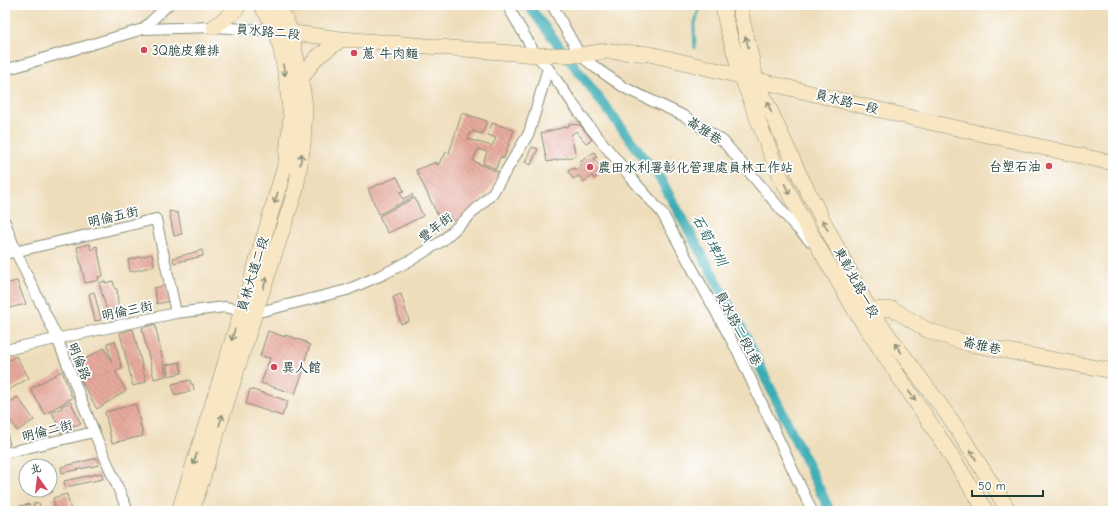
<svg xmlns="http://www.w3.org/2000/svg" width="1118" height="516" font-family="'Comic Neue','LXGW WenKai TC',sans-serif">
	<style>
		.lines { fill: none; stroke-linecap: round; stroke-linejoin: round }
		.stream { stroke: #3aacb4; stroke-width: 3 }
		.canal { stroke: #3aacb4; stroke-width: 10 }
		.building { fill: url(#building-back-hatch) }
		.street-casing { stroke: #868d77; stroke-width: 12 }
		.secondary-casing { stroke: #868d77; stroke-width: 16 }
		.street { stroke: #fff; stroke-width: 10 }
		.secondary { stroke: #f9e7c3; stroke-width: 15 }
		.oneway { stroke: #8c927c }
		.poi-dot { fill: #d1495b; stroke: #fff; stroke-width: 1.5 }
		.labels { text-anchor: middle; stroke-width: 3.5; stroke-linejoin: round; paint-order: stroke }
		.street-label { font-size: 13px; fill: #1f3d34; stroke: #fff }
		.poi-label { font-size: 13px; fill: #1f3d34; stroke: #fff; text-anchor: start }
		.water-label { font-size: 14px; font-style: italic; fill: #286461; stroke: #fff }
	</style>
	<defs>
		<pattern id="building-back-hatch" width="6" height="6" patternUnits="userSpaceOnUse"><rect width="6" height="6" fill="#e8aa9e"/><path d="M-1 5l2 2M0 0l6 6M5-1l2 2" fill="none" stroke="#bb8c82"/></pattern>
	</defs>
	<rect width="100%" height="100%" fill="#fff"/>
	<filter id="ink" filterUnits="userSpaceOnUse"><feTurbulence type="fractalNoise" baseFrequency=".025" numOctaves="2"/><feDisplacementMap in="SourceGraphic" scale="8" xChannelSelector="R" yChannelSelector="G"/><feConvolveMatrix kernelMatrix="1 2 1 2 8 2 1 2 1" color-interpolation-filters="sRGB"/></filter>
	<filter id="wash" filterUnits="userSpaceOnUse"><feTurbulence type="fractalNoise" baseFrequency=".012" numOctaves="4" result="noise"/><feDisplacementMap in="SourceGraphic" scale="16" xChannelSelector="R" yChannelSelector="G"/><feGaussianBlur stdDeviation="0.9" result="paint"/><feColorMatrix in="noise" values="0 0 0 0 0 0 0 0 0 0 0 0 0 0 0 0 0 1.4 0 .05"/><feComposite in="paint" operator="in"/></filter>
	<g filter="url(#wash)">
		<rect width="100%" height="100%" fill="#eeddba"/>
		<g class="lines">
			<!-- stream -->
			<path class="stream" d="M695 48 694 27 700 5"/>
			<!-- canal -->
			<path class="canal" d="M528 5 661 180 736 317 830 511"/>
		</g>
		<g id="blocks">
			<!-- building -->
			<path class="building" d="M462 113 487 121 482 134 473 131 472 133H470L468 139 492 146 496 138 488 135 492 123 514 130 504 158 500 157 496 169 483 163 487 152 478 149 473 161 501 173 485 195 457 223 450 217 442 224 416 170 436 162 437 165 439 164 442 157H444L446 152 449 153Z
				M568 124 580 125 592 140 586 143 576 131 571 135 576 156 547 162 541 133 569 126Z
				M532 147 538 149 531 165 525 162Z
				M594 152 597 157 594 159 604 171 594 179 592 176 584 182 579 176 573 179 568 171 574 168 576 170 582 166 579 163Z
				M397 177 404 191 400 192 403 199 412 194 413 197 379 214 368 189Z
				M415 198 423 216 388 233 379 216Z
				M169 211 178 213 182 234 174 236Z
				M90 244 91 250 94 249V247L97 246 103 276 98 277 99 280 85 283 77 247Z
				M202 250 203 256 174 263 173 258Z
				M152 254 154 266 130 272 128 260Z
				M17 281 26 304 5 309V284Z
				M105 281V283L113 281 115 289H117L118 297H117L119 308 107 311 99 283Z
				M166 285 170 301 157 304 154 288Z
				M94 292 101 320 95 321 89 294Z
				M401 294 409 321 401 324 393 297Z
				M155 324 166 376 154 379 142 328Z
				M133 329 146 382 133 386 120 333Z
				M268 331 285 337V335L306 342V343L310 345 302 369H304L295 394 261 383 270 358 260 356Z
				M115 341 122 369 115 371 126 391 97 409 78 375 80 374 75 365 104 348 112 362 107 343Z
				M16 356 29 378 5 392V363Z
				M180 362 182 373 168 376 166 365Z
				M62 371 72 398 45 414 30 389Z
				M190 380 191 384H193L194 390 175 395 172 384Z
				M250 389 288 401 282 416 246 404Z
				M18 397 34 420 17 431 5 412V405Z
				M71 402 81 424 72 426 73 430 61 433 52 412 62 408 61 406Z
				M136 404 143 436 112 443 105 412Z
				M5 427 10 444 5 445Z
				M97 458 99 465 62 473 61 467Z
				M46 461 47 466H30V465Z
				M101 473 103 479 65 487 64 481Z
				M50 480 53 492 43 494 42 491 35 493 34 490H50Z
				M67 494 71 511H53L52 506H55L53 498Z
				M39 503 41 511H35L33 504Z
				M29 504 31 511H5V510Z"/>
		</g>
	</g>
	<g filter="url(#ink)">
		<use href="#blocks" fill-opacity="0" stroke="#868d77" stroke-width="1"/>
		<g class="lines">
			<!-- street casing -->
			<g class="street-casing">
				<path id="street" d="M507 5 536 55 548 68 588 125 633 180 662 213 738 352 812 511
					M552 5 580 55 596 68 625 88 684 116 723 141 794 225 810 241
					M143 29 168 5
					M5 70 143 29 214 27 277 31
					M5 222 16 252 57 338 94 432 128 511
					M5 254 156 219 176 313
					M5 350 176 313 225 307 255 313 347 290 384 274 413 259 442 241 468 217 492 194 529 133 548 68
					M5 453 94 432"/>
			</g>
			<!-- secondary casing -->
			<g class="secondary-casing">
				<path id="secondary" d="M723 5 726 23 741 75 775 165 799 213 857 314 936 432 986 511
					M739 5 756 79 800 176 869 309 952 421 1009 511
					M214 27 235 11 239 5
					M277 31 342 39 536 55H580L606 51 650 54 925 121 1113 163
					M301 79 316 58 342 39
					M864 311 869 309H893L927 330 970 344 1113 371
					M179 511 248 291 286 162 291 117 286 76 277 31 261 5
					M192 511 255 313 296 189 303 144 305 107 301 79 291 32 279 5"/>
			</g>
			<!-- street -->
			<use href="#street" class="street"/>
			<!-- secondary -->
			<use href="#secondary" class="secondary"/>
		</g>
		<!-- one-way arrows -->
		<defs><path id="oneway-shaft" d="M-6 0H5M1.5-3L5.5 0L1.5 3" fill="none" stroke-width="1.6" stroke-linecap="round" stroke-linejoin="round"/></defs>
		<g class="oneway">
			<use href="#oneway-shaft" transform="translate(747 42) rotate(-104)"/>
			<use href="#oneway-shaft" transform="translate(284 70) rotate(79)"/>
			<use href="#oneway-shaft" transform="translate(769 107) rotate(-114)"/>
			<use href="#oneway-shaft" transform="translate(301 159) rotate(-82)"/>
			<use href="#oneway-shaft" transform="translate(787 189) rotate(64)"/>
			<use href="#oneway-shaft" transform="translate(276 198) rotate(107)"/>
			<use href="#oneway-shaft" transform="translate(825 225) rotate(-118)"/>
			<use href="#oneway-shaft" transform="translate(265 283) rotate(-72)"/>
			<use href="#oneway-shaft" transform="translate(233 335) rotate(107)"/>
			<use href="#oneway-shaft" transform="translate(898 348) rotate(-126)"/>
			<use href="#oneway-shaft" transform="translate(912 396) rotate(56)"/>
			<use href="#oneway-shaft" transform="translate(221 420) rotate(-72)"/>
			<use href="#oneway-shaft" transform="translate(973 455) rotate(-123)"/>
			<use href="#oneway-shaft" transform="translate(195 459) rotate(107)"/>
		</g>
	</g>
	<!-- markers -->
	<g class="poi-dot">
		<circle cx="144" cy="50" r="4"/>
		<circle cx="354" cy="53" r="4"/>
		<circle cx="1049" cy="166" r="4"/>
		<circle cx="590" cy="167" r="4"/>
		<circle cx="274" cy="367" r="4"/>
	</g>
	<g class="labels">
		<!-- street labels -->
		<g class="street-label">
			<text transform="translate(268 31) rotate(5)" y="5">員水路二段</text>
			<text transform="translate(847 101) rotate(14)" y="5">員水路一段</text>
			<text transform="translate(705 130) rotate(34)" y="5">崙雅巷</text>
			<text transform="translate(113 216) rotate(-13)" y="5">明倫五街</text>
			<text transform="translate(435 227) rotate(-38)" y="5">豐年街</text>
			<text transform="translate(252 274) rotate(-73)" y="5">員林大道二段</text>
			<text transform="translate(857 282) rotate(61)" y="5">東彰北路一段</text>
			<text transform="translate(127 310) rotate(-12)" y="5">明倫三街</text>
			<text transform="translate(739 328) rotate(62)" y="5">員水路二段1巷</text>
			<text transform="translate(982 345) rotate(13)" y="5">崙雅巷</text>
			<text transform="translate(80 361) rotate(68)" y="5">明倫路</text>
			<text transform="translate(47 430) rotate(-14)" y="5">明倫二街</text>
		</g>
		<!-- poi labels -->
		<g class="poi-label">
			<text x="152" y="55">3Q脆皮雞排</text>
			<text x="362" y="58">蔥 牛肉麵</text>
			<text x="1041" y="171" text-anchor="end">台塑石油</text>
			<text x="598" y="172">農田水利署彰化管理處員林工作站</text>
			<text x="282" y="372">異人館</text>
		</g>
		<!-- water labels -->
		<g class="water-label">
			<text transform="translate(710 240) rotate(61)" y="5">石筍埤圳</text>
		</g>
	</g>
	<!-- margin -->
	<rect width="1118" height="516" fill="none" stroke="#fff" stroke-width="20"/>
	<!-- north arrow -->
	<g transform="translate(38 478) rotate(346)"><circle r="19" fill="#ffffff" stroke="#a5b1ae"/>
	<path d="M0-3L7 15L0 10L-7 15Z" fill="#d1495b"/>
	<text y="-6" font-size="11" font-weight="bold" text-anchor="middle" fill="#1f3d34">北</text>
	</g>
	<!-- scale -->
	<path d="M972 490v6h71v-6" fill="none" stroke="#1f3d34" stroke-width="2"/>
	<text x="978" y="490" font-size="12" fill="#1f3d34" stroke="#ffffff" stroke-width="3" paint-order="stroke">50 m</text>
</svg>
